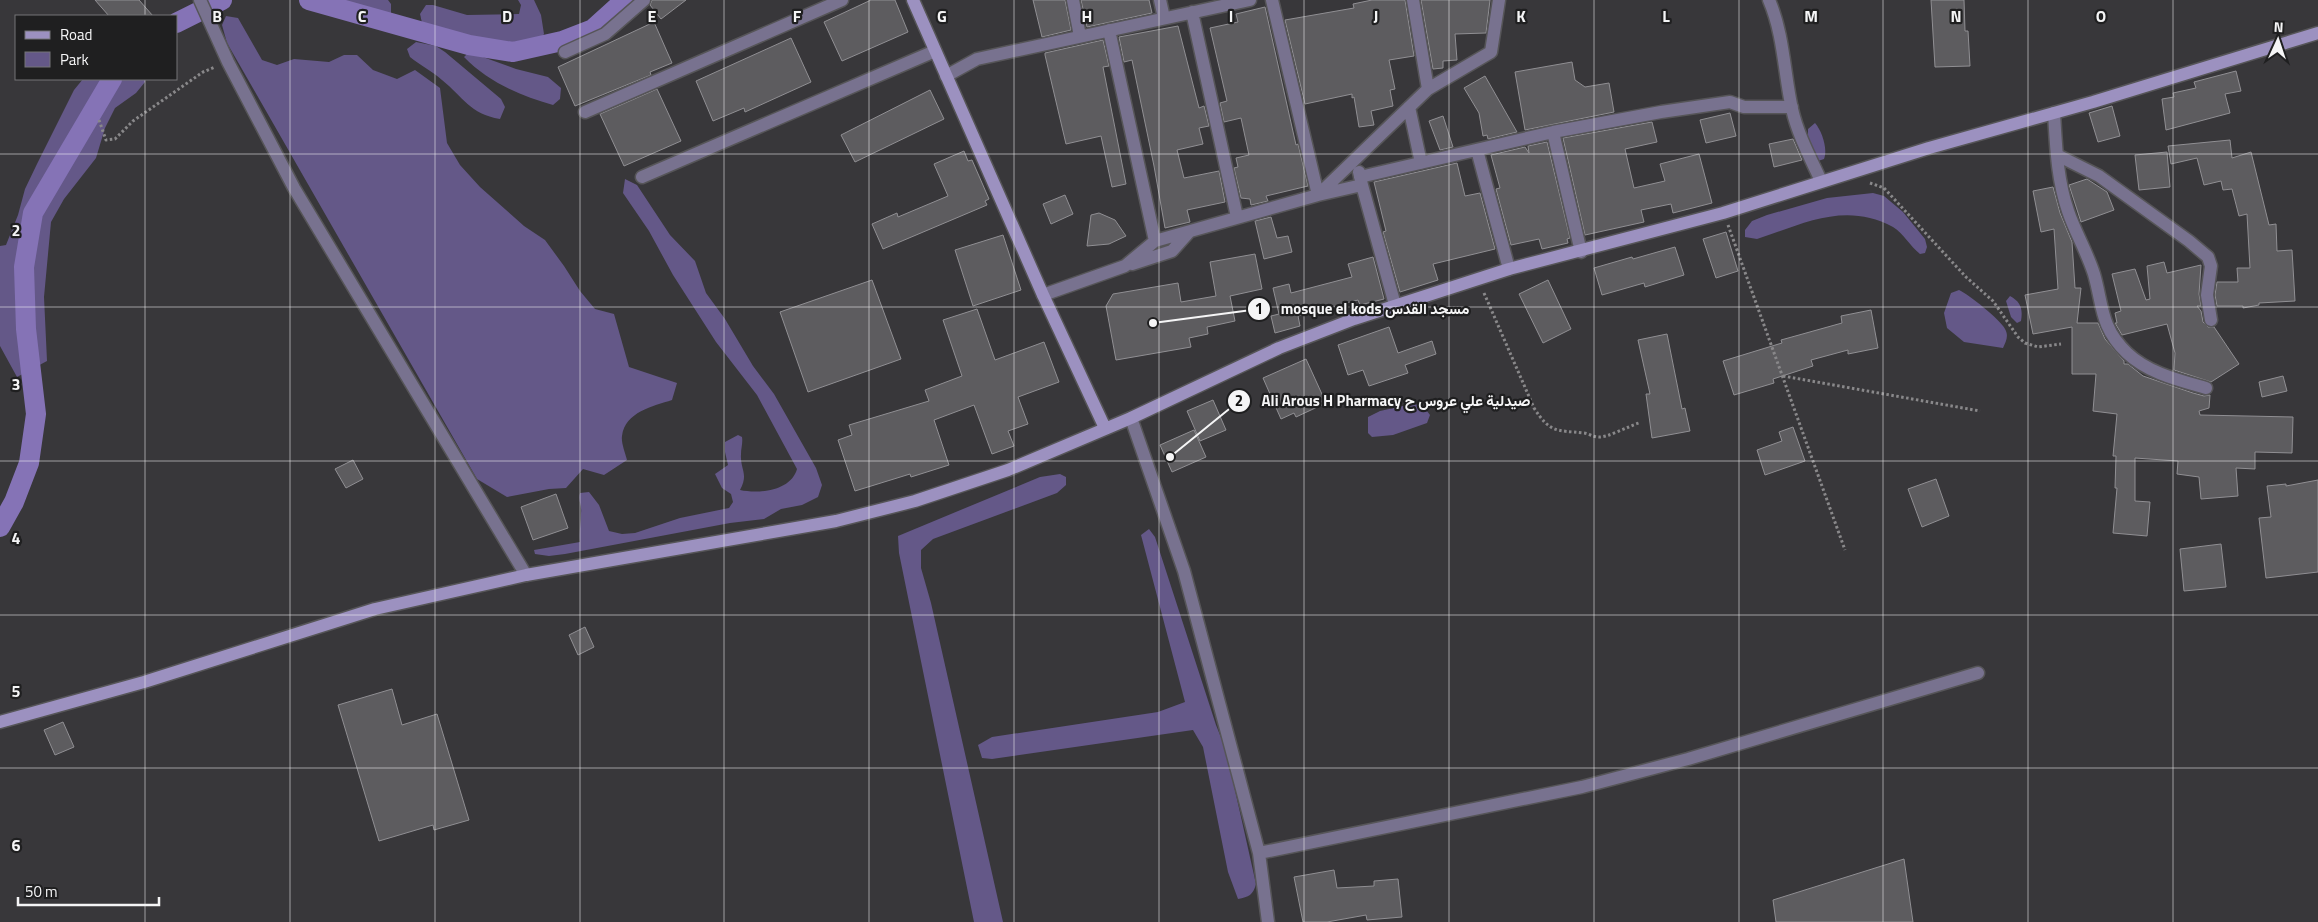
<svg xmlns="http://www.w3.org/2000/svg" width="2318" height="922" font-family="'Titillium Web',Vazirmatn,sans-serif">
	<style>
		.green { fill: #645888 }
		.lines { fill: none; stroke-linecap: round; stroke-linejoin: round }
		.canal { stroke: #8573b6; stroke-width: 20 }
		.building { fill: #5d5c5f; stroke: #908f93 }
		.minor-casing { stroke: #565558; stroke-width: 15 }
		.secondary-casing { stroke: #565558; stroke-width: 15 }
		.path { stroke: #89888a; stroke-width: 3; stroke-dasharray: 2.5 2.5; stroke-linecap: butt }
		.minor { stroke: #78728f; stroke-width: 12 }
		.secondary { stroke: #9c91c0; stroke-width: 12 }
		.grid { fill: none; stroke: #f5f5f6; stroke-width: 1; stroke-opacity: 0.55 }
		.grid-label { font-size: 16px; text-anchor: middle; font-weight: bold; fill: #f5f5f6; stroke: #1f1f20; stroke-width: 4.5; stroke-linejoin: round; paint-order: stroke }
		.leader { fill: none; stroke: #f5f5f6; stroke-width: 2 }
		.callout-dot { fill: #f5f5f6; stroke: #1f1f20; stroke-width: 2 }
		.mark-label { font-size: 15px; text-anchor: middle; font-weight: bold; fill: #111 }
		.callout-label { font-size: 15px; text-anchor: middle; font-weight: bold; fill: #f5f5f6; stroke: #1f1f20; stroke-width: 4.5; stroke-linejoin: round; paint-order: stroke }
	</style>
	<rect width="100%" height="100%" fill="#38373a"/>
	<!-- green -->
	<path class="green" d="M325 0H388L391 4V14L385 17Z
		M518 0H534L541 15 544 34 540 40C530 42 520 44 509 43 495 42 429 32 422 22 421 20 421 17 420 14L426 5H433L467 15 519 14 521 5Z
		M226 16 238 18 262 60 277 65 294 59 329 62 344 55H357L373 70 397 79 415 70 440 88 447 143 460 165 480 187 524 226 545 240 564 266 580 291 595 309 614 314 629 367 677 383 672 400C653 406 625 412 622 436 621 443 625 452 627 460L604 475 583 469 566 488 549 489 507 497 477 479 227 43 222 25Z
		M416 42 436 46 445 52 501 99 505 107 500 119C470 114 463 97 442 80 432 71 420 65 410 57L407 49Z
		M469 52 516 69 548 77 561 88 560 99 553 105C521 96 488 82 464 57Z
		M83 79H145V82L136 93 115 108 105 128 96 158 64 199 51 222 44 297 47 361 17 377 0 346V246L6 245 18 215 25 189 37 164 74 90Z
		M1815 123C1822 131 1828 149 1824 159L1818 161 1808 138V129Z
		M625 179 637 185 670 235 695 261 706 293 725 319 753 366 774 394 816 468 822 485 818 497 802 505 781 509 764 519 730 523 565 554 549 556 535 554 534 550 580 542C579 531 581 524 581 513 582 506 578 501 580 493L589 492 599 505 609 531 622 534 635 533 680 518 729 508 733 502 731 494 722 488 715 474 728 465 725 452V442L738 435 742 437C743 443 741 448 741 454 740 470 749 473 740 490 759 494 791 491 797 469L757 395 716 342 673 275 649 231 623 193Z
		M1873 193 1884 196 1903 212 1925 239 1927 247 1925 253 1920 254C1910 246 1904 234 1893 227 1845 201 1803 224 1757 239L1745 237V230L1752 221 1767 215 1827 198Z
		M1959 290C1968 294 2001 320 2005 329 2009 336 2006 341 2003 348L1964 342 1947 328 1944 313 1951 293Z
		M2010 296C2021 302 2023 309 2021 321L2017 323 2011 317 2006 301Z
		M1412 404C1421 404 1425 408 1430 415L1427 423 1393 435 1372 437 1368 433V417L1380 411Z
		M1060 474 1066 477V485L1057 493 933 539 921 550V568L931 603 1003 922H974L899 553 898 536 1040 477Z
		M1149 529 1155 537 1216 725 1226 750 1256 884C1253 895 1249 897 1238 899L1228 872 1203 747 1193 730 992 759 982 758 978 745 992 737 1158 712 1185 702 1141 535Z"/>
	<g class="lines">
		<!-- canal -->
		<path class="canal" d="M309 0 469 45 513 52 562 41 593 29 625 0
			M176 23 222 0
			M0 527 14 502 29 463 36 414 26 329 24 267 33 213 112 79"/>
	</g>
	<!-- building -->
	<path class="building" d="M95 0H139L153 16H109Z
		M652 0H686L661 19 650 5Z
		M871 0H895L908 32 842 61 824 22Z
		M1033 0H1065L1071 30 1042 37Z
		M1081 0H1149L1152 13 1087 27Z
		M1372 0H1405L1414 56 1389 60 1395 89 1390 90 1393 106 1371 111 1374 125 1359 127 1354 97 1352 98V94L1305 104 1285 20 1354 8 1353 4Z
		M1421 0H1490L1486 33 1455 34 1457 60 1443 61V68L1433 69Z
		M1931 0H1964L1965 31H1968L1970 66 1935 67Z
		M1265 7 1296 145 1298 144 1308 186 1266 196 1268 201 1251 205 1250 199 1241 198 1234 168 1238 167 1236 158 1249 155 1241 118 1224 122 1220 103 1227 101 1210 28 1238 22 1236 14Z
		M654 22 672 63 650 72 651 75 575 106 558 67Z
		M1178 26 1199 108 1204 106 1209 126 1199 128 1203 144 1177 150 1184 178 1219 171 1225 202 1187 210 1190 222 1165 228 1154 166 1132 60 1124 62 1119 37Z
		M791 38 811 82 745 112 744 108 713 121 696 81Z
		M1103 40 1109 66 1103 67 1126 184 1112 187 1101 136 1066 144 1045 55V53Z
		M1572 62 1575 80 1585 87 1609 83 1614 112 1525 130 1515 72Z
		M2236 71 2241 91 2225 94 2230 113 2166 130 2162 99 2174 97 2173 93 2196 88 2194 82Z
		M1485 76 1517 132 1488 139 1487 135 1483 136 1479 113 1464 88Z
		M657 89 681 141 624 166 600 114Z
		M930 90 944 119 855 162 841 135Z
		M2112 106 2120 136 2098 142 2089 113Z
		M1730 113 1736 136 1706 143 1700 120Z
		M1443 116 1453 147 1440 150 1429 121Z
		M1652 122 1657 142 1625 149 1634 188 1665 181 1660 164 1699 154 1712 203 1673 213 1671 204 1641 210 1644 222 1585 235 1563 138Z
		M1793 139 1802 160 1774 167 1769 144Z
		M2230 140 2232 158 2251 152 2269 225 2276 224 2277 251 2292 250 2295 301 2259 303V305L2243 308V306H2217L2215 295 2217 282H2238L2237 268H2250L2247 214 2239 216 2232 189 2223 190 2221 181 2204 185 2197 158 2171 164 2168 146Z
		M1547 142 1570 238 1567 239 1568 243 1542 249 1539 239 1511 245 1496 189 1500 188 1491 155 1525 147 1529 153 1528 146Z
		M964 151 968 161 972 160 989 199 985 201 987 205 883 249 872 224 897 213 898 217 948 196 934 164Z
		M2167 152 2170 187 2139 190 2135 155Z
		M1457 163 1465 196 1480 193 1495 249 1433 264 1438 280 1400 292 1383 232 1386 231 1374 182Z
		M2087 179 2107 192 2114 210 2081 222 2069 185Z
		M2053 187 2060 213 2072 242 2075 288H2081L2077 323H2098L2105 339 2124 361V364H2128L2143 376 2193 393 2204 396 2210 395 2209 408 2199 411 2200 415 2293 417 2292 453 2255 452V469L2236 468 2238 496 2201 499 2199 477 2177 474 2178 461 2135 458V501L2150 502 2147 536 2113 533 2117 488H2115L2116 456H2113L2117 414 2093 411 2096 374H2072V327L2033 334 2025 295 2058 289 2054 229 2041 232 2033 191Z
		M1065 195 1073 214 1051 224 1043 204Z
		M1099 213 1115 220 1126 236 1109 244 1087 246 1091 215Z
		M1271 217 1277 238 1288 236 1292 252 1264 259 1255 221Z
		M1726 232 1738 271 1716 278 1703 239Z
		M1003 235 1021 290 973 306 955 250Z
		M1675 247 1684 275 1645 287 1644 283 1602 295 1594 268 1632 257 1633 259Z
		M1255 254 1262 289 1230 296 1235 321 1207 327 1208 334 1189 338 1191 347 1116 360 1106 306 1113 294 1178 283 1181 302 1216 296 1210 262Z
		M1373 257 1384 299 1360 305 1358 300 1298 316 1300 326 1275 333 1271 316 1279 314 1273 288 1289 284 1291 293 1352 277 1348 264Z
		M2164 262 2167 273 2201 265 2199 294 2201 306H2197L2201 311 2203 322 2208 327H2214L2239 364 2211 382 2174 370 2175 353 2167 324 2122 335 2115 323H2117L2115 313 2121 311 2112 274 2135 269 2146 300 2150 299 2147 266Z
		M872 280 901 359 808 392 780 312Z
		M1548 280 1571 329 1543 343 1519 294Z
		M977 309 995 360 1044 342 1059 382 1018 397 1028 424 1008 431 1014 446 992 454 974 405 934 420 949 465 911 477 910 474 855 491 838 440 852 435 849 425 929 401 925 390 962 376 943 320Z
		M1871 310 1878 348 1848 354V350L1811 360 1813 366 1773 379 1774 383 1734 395 1723 361 1782 343 1781 340 1799 335 1842 323 1841 316Z
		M1389 327 1398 353 1432 341 1436 354 1405 365 1408 373 1369 386 1363 370 1348 375 1338 345Z
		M1667 334 1682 409 1685 408 1690 431 1652 438 1646 394H1650L1638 340Z
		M1306 359 1326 403 1296 417 1294 413 1281 419 1263 378Z
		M2283 376 2287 391 2262 397 2259 382Z
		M1213 400 1226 430 1200 441 1187 411Z
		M1793 427 1805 461 1765 475 1757 450 1782 441 1779 432Z
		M1194 430 1206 457 1172 472 1160 445Z
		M353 460 363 479 346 488 335 469Z
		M1936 479 1949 516 1922 527 1908 489Z
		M2318 480V572L2266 578 2259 518 2271 517 2267 486 2286 484V486Z
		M556 494 568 528 533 540 521 507Z
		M2221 544 2226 587 2184 591 2180 549Z
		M585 627 594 647 578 655 569 635Z
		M392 689 402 725 437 714 469 820 434 830 433 825 379 841 338 705Z
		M63 722 74 747 55 755 44 730Z
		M1904 859 1913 922H1776L1773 900Z
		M1334 870 1337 888 1374 886V881L1398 879 1402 917 1367 920 1366 915 1327 922H1303L1294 877Z"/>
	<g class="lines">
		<!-- minor casing -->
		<g class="minor-casing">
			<path id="minor" d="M200 0 228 62 294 188 526 575
				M1073 0 1080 36
				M1160 0 1164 18
				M1272 0 1318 195 1362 185 1359 172
				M1413 0 1428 89
				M1769 0C1784 35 1784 73 1792 109 1798 135 1810 157 1821 181
				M1192 12 1237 217
				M1109 30 1155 241
				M565 52 605 34 644 0
				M946 76 977 59 1250 0
				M1409 107 1421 163
				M585 112 842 0
				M2054 113C2056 146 2057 179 2068 211 2075 232 2087 252 2094 274 2103 305 2100 327 2127 353 2148 373 2178 380 2206 388
				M1553 132 1581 252
				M1477 150 1509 269
				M2057 155 2099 176 2189 241 2208 257 2211 266 2207 295 2211 320
				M642 177 935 51
				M1360 177 1553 132 1661 112 1730 102 1744 107H1792
				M1362 185 1395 305
				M1132 264 1172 251 1189 232
				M1043 295 1125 266 1155 241 1318 195 1428 89 1491 52 1499 0
				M1131 418 1184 571 1259 853 1268 922
				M1259 853 1582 787 1688 759 1978 673"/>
		</g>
		<!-- secondary casing -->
		<g class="secondary-casing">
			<path id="secondary" d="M913 0 1043 295 1105 428
				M0 722 144 682 375 609 526 575 836 521 915 501 1008 470 1131 418 1279 348 1354 319 1509 269 1723 213 1929 148 2093 102 2318 33"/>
		</g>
		<!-- path -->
		<path class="path" d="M99 120 106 140 115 139 133 121 203 72 215 67
			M1870 183 1884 188 1966 277 1993 301 2018 337 2025 343 2038 347 2061 344
			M1728 225 1845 550
			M1484 293 1534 408C1550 433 1556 430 1583 433 1588 433 1593 437 1598 437 1607 438 1629 426 1639 423
			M1783 376 1980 411"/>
		<!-- minor -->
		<use href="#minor" class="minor"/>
		<!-- secondary -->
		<use href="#secondary" class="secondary"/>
	</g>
	<!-- grid -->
	<path class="grid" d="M145 0V16M290 0V922M435 0V922M580 0V922M724 0V922M869 0V922M1014 0V922M1159 0V922M1304 0V922M1449 0V922M1594 0V922M1739 0V922M1883 0V922M2028 0V922M2173 0V922M145 79V922M0 154H2318M0 307H2318M0 461H2318M0 615H2318M0 768H2318"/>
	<g class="grid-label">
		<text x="217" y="22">B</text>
		<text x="362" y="22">C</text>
		<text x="507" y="22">D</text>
		<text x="652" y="22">E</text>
		<text x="797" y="22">F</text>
		<text x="942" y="22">G</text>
		<text x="1087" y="22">H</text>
		<text x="1231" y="22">I</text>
		<text x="1376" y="22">J</text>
		<text x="1521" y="22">K</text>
		<text x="1666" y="22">L</text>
		<text x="1811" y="22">M</text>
		<text x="1956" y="22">N</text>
		<text x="2101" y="22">O</text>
		<text x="16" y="236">2</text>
		<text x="16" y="390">3</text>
		<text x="16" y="544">4</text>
		<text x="16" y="697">5</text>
		<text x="16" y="851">6</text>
	</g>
	<!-- callouts -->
	<path class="leader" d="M1153 323L1259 309M1170 457L1239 401"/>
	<g class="callout-dot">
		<circle cx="1153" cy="323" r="5"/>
		<circle cx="1170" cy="457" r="5"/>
		<circle cx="1259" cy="309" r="12"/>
		<circle cx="1239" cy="401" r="12"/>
	</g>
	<g class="mark-label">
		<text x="1259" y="314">1</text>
		<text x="1239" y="406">2</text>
	</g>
	<g class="callout-label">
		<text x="1375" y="314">mosque el kods مسجد القدس</text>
		<text x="1396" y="406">Ali Arous H Pharmacy صيدلية علي عروس ح</text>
	</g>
	<!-- legend -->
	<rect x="15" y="15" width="162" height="65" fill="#1f1f20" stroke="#757576"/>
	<rect x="25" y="31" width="25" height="8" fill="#9c91c0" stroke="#757576"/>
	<text x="60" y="40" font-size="15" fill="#f5f5f6">Road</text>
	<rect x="25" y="52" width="25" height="15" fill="#645888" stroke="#757576"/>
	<text x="60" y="65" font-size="15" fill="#f5f5f6">Park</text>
	<!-- north arrow -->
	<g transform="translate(2278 40) rotate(3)" stroke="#1f1f20" stroke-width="4" paint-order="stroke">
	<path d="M0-4L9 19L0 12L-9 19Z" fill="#f5f5f6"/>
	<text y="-8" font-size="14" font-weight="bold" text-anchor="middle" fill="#f5f5f6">N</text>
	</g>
	<!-- scale -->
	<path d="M18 897v8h141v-8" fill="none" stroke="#f5f5f6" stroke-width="2.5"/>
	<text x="25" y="897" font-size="15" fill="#f5f5f6" stroke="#1f1f20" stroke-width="4" paint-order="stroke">50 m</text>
</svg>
